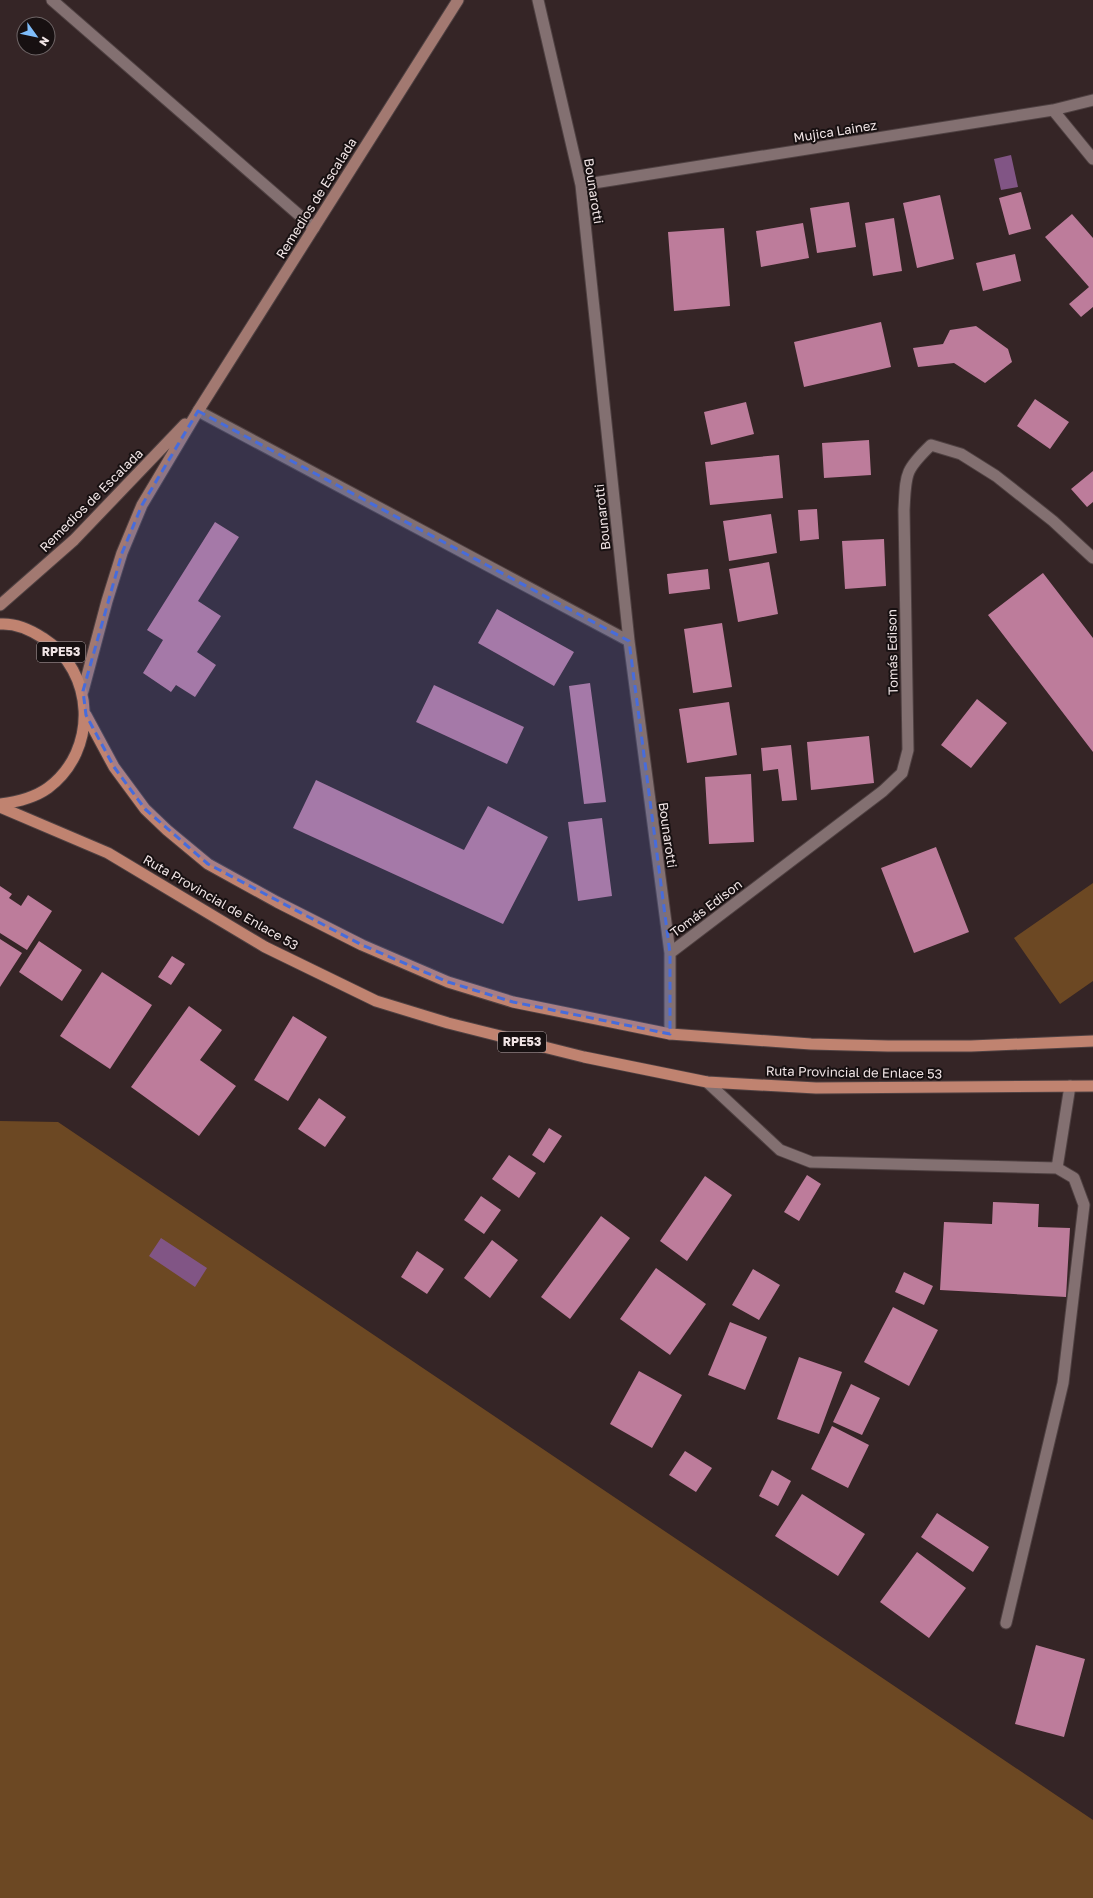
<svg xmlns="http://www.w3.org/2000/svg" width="1093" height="1898" font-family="'Golos Text',sans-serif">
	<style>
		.green { fill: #6c4823 }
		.water { fill: #815585 }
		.building { fill: #bd7c9b }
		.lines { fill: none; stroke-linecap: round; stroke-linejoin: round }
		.service-casing { stroke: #4f4142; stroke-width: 13 }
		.minor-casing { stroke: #4f4142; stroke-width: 13 }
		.secondary-casing { stroke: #4f4142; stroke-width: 13 }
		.primary-casing { stroke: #4f4142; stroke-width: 13 }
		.service { stroke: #837071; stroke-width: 11 }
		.minor { stroke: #837071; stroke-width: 11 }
		.secondary { stroke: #a27971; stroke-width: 11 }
		.primary { stroke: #c08370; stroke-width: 11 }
		.marked { fill: #476cdb; fill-opacity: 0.2; stroke: #476cdb; stroke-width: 3; stroke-dasharray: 8 5; stroke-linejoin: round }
		.labels { text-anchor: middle; stroke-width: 4; stroke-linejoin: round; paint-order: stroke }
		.shield { fill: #171011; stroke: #afa4a5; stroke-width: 1 }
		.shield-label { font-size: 12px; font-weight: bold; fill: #f0e4e5 }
		.street-label { font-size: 13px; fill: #f0e4e5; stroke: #171011 }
	</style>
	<rect width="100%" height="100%" fill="#352526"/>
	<!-- green -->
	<path class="green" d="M1093 883V981L1060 1004 1014 938Z
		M0 1121 58 1122 1093 1820V1898H0Z"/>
	<!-- water -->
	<path class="water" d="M1011 155 1018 187 1001 190 994 159Z
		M161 1238 207 1268 195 1287 149 1256Z"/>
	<!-- building -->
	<path class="building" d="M1021 192 1031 229 1009 235 999 198Z
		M940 195 954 259 917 268 903 203Z
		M849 202 856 247 817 253 810 208Z
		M1072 214 1093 238V307L1081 317 1069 304 1089 287 1045 237Z
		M894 218 902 271 873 276 865 223Z
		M803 223 809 258 761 267 756 231Z
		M724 228 730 306 674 311 668 232Z
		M1015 254 1021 281 983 291 976 263Z
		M881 322 891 367 804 387 794 342Z
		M976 326 1008 349 1012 362 985 383 954 363 918 367 913 348 943 344 950 330Z
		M1035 399 1069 422 1050 449 1017 426Z
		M746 402 754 434 711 445 704 412Z
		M869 440 871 475 824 478 822 443Z
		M779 455 783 498 710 505 705 462Z
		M1093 471V502L1087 507 1071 489Z
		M817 509 819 539 800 541 798 510Z
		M771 514 777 553 729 561 723 521Z
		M215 522 239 537 198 601 221 616 197 652 216 665 195 697 176 685 171 692 143 673 163 640 147 630Z
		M884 539 886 586 845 589 842 541Z
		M769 562 778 614 738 622 729 569Z
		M708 569 710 589 669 594 667 574Z
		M1043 573 1093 638V752L988 615Z
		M497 609 574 652 554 686 478 643Z
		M722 623 732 687 693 693 684 629Z
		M590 683 606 802 584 804 569 686Z
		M434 685 524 727 507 764 416 722Z
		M977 699 1007 723 971 768 941 745Z
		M729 702 737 755 687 763 679 709Z
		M869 736 874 783 811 790 807 742Z
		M791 745 797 800 782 801 778 769 763 771 761 748Z
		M751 774 754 842 709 844 705 777Z
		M316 780 464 850 488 806 548 837 503 924 293 828Z
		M602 818 612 896 578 901 568 822Z
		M936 847 969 932 914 953 881 868Z
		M0 886 12 894 9 898 21 906 28 895 52 911 27 950 0 933Z
		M0 939 22 953 0 987Z
		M39 941 82 970 62 1001 19 972Z
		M172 956 185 964 171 985 158 977Z
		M102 972 152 1005 110 1069 60 1036Z
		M189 1006 222 1030 200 1060 236 1086 199 1136 131 1087Z
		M293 1016 327 1037 288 1101 254 1080Z
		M319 1098 346 1117 325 1147 298 1129Z
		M549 1128 562 1136 544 1163 532 1155Z
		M509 1155 536 1173 519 1198 492 1179Z
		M807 1175 821 1184 799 1221 784 1212Z
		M705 1176 732 1195 687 1261 660 1241Z
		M481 1196 501 1210 484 1234 464 1220Z
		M993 1202 1039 1204 1038 1227 1070 1228 1066 1297 940 1290 944 1222 992 1224Z
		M601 1216 630 1238 570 1319 541 1297Z
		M492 1240 518 1260 490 1298 464 1278Z
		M417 1251 444 1269 427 1294 401 1277Z
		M656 1268 706 1304 670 1355 620 1319Z
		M753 1269 780 1285 759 1320 732 1305Z
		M904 1272 933 1286 924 1305 895 1292Z
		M893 1307 938 1330 909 1386 864 1362Z
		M730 1322 767 1337 745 1390 708 1375Z
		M799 1357 842 1372 819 1434 777 1419Z
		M639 1371 682 1395 652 1448 610 1424Z
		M851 1384 880 1398 862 1435 833 1422Z
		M832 1426 869 1445 848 1488 811 1469Z
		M685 1451 712 1468 696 1492 669 1475Z
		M772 1470 791 1481 778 1506 759 1496Z
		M802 1494 865 1534 838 1576 775 1536Z
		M937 1513 989 1547 973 1572 921 1537Z
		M917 1552 966 1588 929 1638 880 1602Z
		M1036 1645 1085 1659 1064 1737 1015 1724Z"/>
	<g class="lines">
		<!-- service casing -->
		<g class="service-casing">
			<path id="service" d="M52 0 314 228"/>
		</g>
		<!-- minor casing -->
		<g class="minor-casing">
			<path id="minor" d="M538 0 581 185 629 641 670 953V1034
				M1053 110 1093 159
				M581 185 1053 110 1093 100
				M198 411 629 641
				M670 953 883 791 902 773 908 750 904 510C906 474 904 471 931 445L961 454 996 476 1053 521 1093 558
				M707 1082 780 1150 811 1162 1057 1168 1074 1178 1084 1205 1063 1383 1006 1623
				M1057 1168 1070 1086"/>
		</g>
		<!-- secondary casing -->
		<g class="secondary-casing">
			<path id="secondary" d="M0 605 74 540 185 424
				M83 691 107 601 122 553 142 505 198 411 458 0"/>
		</g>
		<!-- primary casing -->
		<g class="primary-casing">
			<path id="primary" d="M0 624C15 623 31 630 43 638 95 671 99 750 48 788 34 798 17 802 0 804
				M86 715 114 767 145 809 167 830 208 864 277 902 362 945 448 982 513 1002 670 1034 811 1044 888 1046H971L1093 1041
				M0 807 108 853 265 947 376 1001 448 1023 584 1057 707 1082 816 1088 1093 1086"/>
		</g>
		<!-- service -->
		<use href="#service" class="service"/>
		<!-- minor -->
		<use href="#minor" class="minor"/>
		<!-- secondary -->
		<use href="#secondary" class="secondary"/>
		<!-- primary -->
		<use href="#primary" class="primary"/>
	</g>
	<!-- marked area -->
	<path class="marked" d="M198 411 629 641 670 953V1034L513 1002 448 982 362 945 208 864 145 809 114 767 86 715 83 691 122 553 142 505Z"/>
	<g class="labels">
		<!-- shield labels -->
		<g class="shield">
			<rect x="37" y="642" width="48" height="20" rx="3"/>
			<rect x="498" y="1032" width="48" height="20" rx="3"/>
		</g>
		<g class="shield-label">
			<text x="61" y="656">RPE53</text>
			<text x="522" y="1046">RPE53</text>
		</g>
		<!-- street labels -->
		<g class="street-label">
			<text transform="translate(835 131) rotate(-9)" y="5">Mujica Lainez</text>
			<text transform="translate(594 191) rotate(81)" y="5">Bounarotti</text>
			<text transform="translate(316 198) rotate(-58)" y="5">Remedios de Escalada</text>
			<text transform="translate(91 500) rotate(-45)" y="5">Remedios de Escalada</text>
			<text transform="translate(602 517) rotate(-96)" y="5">Bounarotti</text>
			<text transform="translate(892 652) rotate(-91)" y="5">Tomás Edison</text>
			<text transform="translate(668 835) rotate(82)" y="5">Bounarotti</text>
			<text transform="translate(221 902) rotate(30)" y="5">Ruta Provincial de Enlace 53</text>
			<text transform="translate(706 908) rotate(-37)" y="5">Tomás Edison</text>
			<text transform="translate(854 1072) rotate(1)" y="5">Ruta Provincial de Enlace 53</text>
		</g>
	</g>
	<!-- north arrow -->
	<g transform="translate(36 36) rotate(123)"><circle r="19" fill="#171011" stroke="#6e6566"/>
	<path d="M0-3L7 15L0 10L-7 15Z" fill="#7fbdfa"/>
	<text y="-6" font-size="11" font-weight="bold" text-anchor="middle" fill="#f0e4e5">N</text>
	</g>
</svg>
